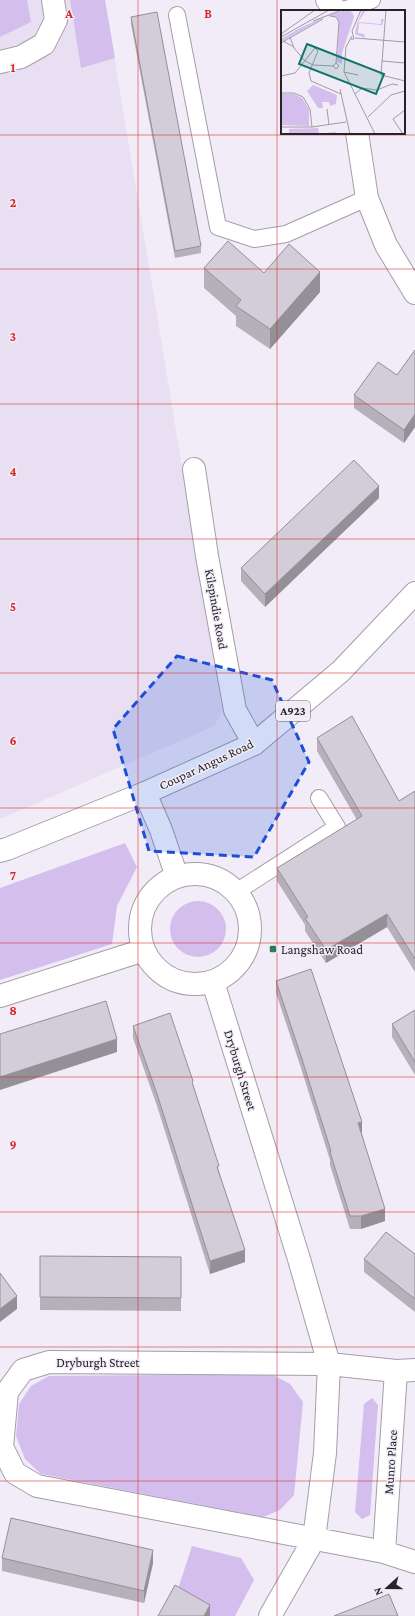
<svg xmlns="http://www.w3.org/2000/svg" width="415" height="1616" font-family="'Crimson Pro',serif">
	<style>
		.built { fill: #e8e0f2 }
		.green { fill: #d4beee }
		.lines { fill: none; stroke-linecap: round; stroke-linejoin: round }
		.lane-casing { stroke: #a39ea9; stroke-width: 18 }
		.street-casing { stroke: #a39ea9; stroke-width: 24 }
		.primary-casing { stroke: #a39ea9; stroke-width: 24 }
		.lane { stroke: #fff; stroke-width: 16 }
		.street { stroke: #fff; stroke-width: 22 }
		.primary { stroke: #fff; stroke-width: 22 }
		.wall { fill: #b5b0ba }
		.shaded-wall { fill: #939097 }
		.building { fill: #d2cdd8; stroke: #939097 }
		.marked { fill: #1d4ed8; fill-opacity: 0.2; stroke: #1d4ed8; stroke-width: 3; stroke-dasharray: 8 5; stroke-linejoin: round }
		.grid { fill: none; stroke: #d62828; stroke-width: 1; stroke-opacity: 0.55 }
		.poi-dot { fill: #2a7d50; stroke: #f1ecf7; stroke-width: 1.5 }
		.labels { text-anchor: middle; stroke-width: 3; stroke-linejoin: round; paint-order: stroke }
		.shield { fill: #f1ecf7; stroke: #636066; stroke-width: 1 }
		.shield-label { font-size: 12px; font-weight: bold; fill: #262428 }
		.street-label { font-size: 13px; fill: #262428; stroke: #f1ecf7 }
		.poi-label { font-size: 13px; fill: #262428; stroke: #f1ecf7; text-anchor: start }
		.inset-road { fill: none; stroke: #a09ca4; stroke-width: 1 }
		.view { fill: #0f766e; fill-opacity: 0.15; stroke: #0f766e; stroke-width: 2 }
		.inset-edge { fill: none; stroke: #262428; stroke-width: 2 }
		.grid-label { font-size: 13px; text-anchor: middle; font-weight: bold; fill: #d62828; stroke: #f1ecf7; stroke-width: 3; stroke-linejoin: round; paint-order: stroke }
	</style>
	<rect width="100%" height="100%" fill="#f1ecf7"/>
	<!-- built -->
	<path class="built" d="M0 0H105L222 710 215 726 0 819Z"/>
	<!-- green -->
	<path class="green" d="M0 0H27L31 22 0 37Z
		M70 0H105L115 58 81 68Z
		M125 843 137 867 117 906 112 944 0 980V888Z
		M170 929a28 28 0 1 1 56 0a28 28 0 1 1-56 0Z
		M271 1374 290 1384 303 1402 294 1495 280 1510 263 1517 41 1474 25 1459 16 1436 19 1404 31 1386 49 1376Z
		M372 1398 378 1405 370 1515 362 1519 355 1512 364 1404Z
		M192 1546 241 1558 254 1580 235 1616H208L175 1598Z"/>
	<g class="lines">
		<!-- lane casing -->
		<g class="lane-casing">
			<path id="lane" d="M341 11 372 0
				M177 15 218 227 254 239 286 234 367 198
				M236 892 337 827 319 798"/>
		</g>
		<!-- street casing -->
		<g class="street-casing">
			<path id="street" d="M327 0 337 11
				M0 62 21 57 44 44 56 20 53 0
				M357 133 367 198 386 245 415 293
				M194 469 207 556 235 710 254 744
				M145 793 161 830 177 877
				M140 929a55 55 0 1 1 110 0a55 55 0 1 1-110 0Z
				M213 982 299 1259 329 1364 325 1453 314 1539 270 1616
				M0 996 144 950
				M415 1370 396 1371 329 1364 49 1362 23 1370 7 1392 2 1447 15 1473 37 1486 384 1552 415 1562
				M384 1552 396 1371"/>
		</g>
		<!-- primary casing -->
		<g class="primary-casing">
			<path id="primary" d="M0 851 7 849 145 793 254 744 341 671 415 593"/>
		</g>
		<!-- lane -->
		<use href="#lane" class="lane"/>
		<!-- street -->
		<use href="#street" class="street"/>
		<!-- primary -->
		<use href="#primary" class="primary"/>
	</g>
	<!-- wall -->
	<path class="wall" d="M131 17 201 246V253L175 258 131 24Z
		M204 268 264 273 320 292 270 349 236 326V316L204 288Z
		M415 350V427L404 443 354 408V395L397 375Z
		M379 498 265 607 241 581V568Z
		M317 738 399 801 415 791V977V972L387 927 326 963 305 931V925L277 881V868L357 820 317 751Z
		M276 981 362 1134 385 1221 361 1229H350L330 1165V1160L300 1065 276 993Z
		M415 1010V1075L392 1037V1024Z
		M133 1026 193 1085 219 1171 245 1262 210 1274 157 1106 133 1038Z
		M415 1254V1312L364 1272V1259Z
		M40 1256 181 1257V1311L40 1310Z
		M2 1558 153 1563 144 1603 2 1571Z"/>
	<!-- shaded-wall -->
	<path class="shaded-wall" d="M320 272V292L270 349V329Z
		M415 414V427L404 443V430Z
		M379 486V498L265 607V594Z
		M387 914V927L326 963V950Z
		M117 1039V1052L0 1090V1077Z
		M362 1122V1134L358 1123Z
		M385 1209V1221L361 1229V1216Z
		M245 1250V1262L210 1274V1261Z
		M17 1296V1309L0 1322V1309Z
		M153 1550V1563L144 1603V1591Z
		M210 1605V1616H204Z"/>
	<!-- building -->
	<path class="building" d="M157 12 201 246 175 251 131 17Z
		M228 241 264 273 289 244 320 272 270 329 236 306 241 300 204 268Z
		M415 350V414L404 430 354 395 378 362 397 375Z
		M354 460 379 486 265 594 241 568Z
		M352 716 399 801 415 791V959L387 914 326 950 305 918 308 917 277 868 362 816 317 738Z
		M311 969 362 1122 358 1123 385 1209 361 1216H350L330 1152 331 1151 300 1053 276 981Z
		M106 1001 117 1039 0 1077V1034Z
		M415 1010V1062L392 1024Z
		M170 1013 193 1081 192 1082 219 1166 217 1167 245 1250 210 1261 157 1094 133 1026Z
		M386 1232 415 1254V1299L364 1259Z
		M40 1256 181 1257V1298L40 1297Z
		M0 1273 17 1296 0 1309Z
		M11 1518 153 1550 144 1591 2 1558Z
		M175 1585 210 1605 204 1616H158Z
		M389 1594 398 1616H334Z"/>
	<!-- marked area -->
	<path class="marked" d="M177 656 272 680 309 762 254 857 149 851 113 729Z"/>
	<!-- grid -->
	<path class="grid" d="M138 0V1616M277 0V1616M0 135H415M0 269H415M0 404H415M0 539H415M0 673H415M0 808H415M0 943H415M0 1077H415M0 1212H415M0 1347H415M0 1481H415"/>
	<!-- markers -->
	<rect class="poi-dot" x="269" y="945" width="8" height="8" rx="2"/>
	<g class="labels">
		<!-- shield labels -->
		<rect class="shield" x="276" y="701" width="34" height="20" rx="3"/>
		<g class="shield-label">
			<text x="293" y="715">A923</text>
		</g>
		<!-- street labels -->
		<g class="street-label">
			<text transform="translate(217 609) rotate(80)" y="5">Kilspindie Road</text>
			<text transform="translate(206 764) rotate(-25)" y="5">Coupar Angus Road</text>
			<text transform="translate(241 1070) rotate(73)" y="5">Dryburgh Street</text>
			<text x="98" y="1367">Dryburgh Street</text>
			<text transform="translate(390 1462) rotate(-86)" y="5">Munro Place</text>
		</g>
		<!-- poi labels -->
		<g class="poi-label">
			<text x="281" y="954">Langshaw Road</text>
		</g>
	</g>
	<!-- overview -->
	<g transform="translate(281 10)">
		<rect width="124" height="124" fill="#f1ecf7"/>
		<path d="M65 0 71 2 73 7 61 43V54L56 52 58 12 56 7 46 6 0 32V29L19 18 45 6ZM82 0H85L77 12 100 14V9H103L101 15 78 13 77 23 83 24 84 28 74 24 76 13ZM32 75 56 85 55 94 49 96 48 92H41L42 98H37L26 81ZM0 84H13L21 88 28 99V116L0 115ZM37 118 38 124 54 122 56 124H9L8 122V119Z" fill="#d4beee"/>
		<path class="inset-road" d="M105 0 100 65 124 71M49 6 55 7 58 12 55 53 52 56 55 59 58 56 55 53M32 11 61 0M0 24 34 0M71 26 65 37 63 62 94 124M0 27 48 0M9 27 13 38 24 51 32 55 52 56M74 28 124 32M69 29H73L71 21 80 0M2 31 13 37M0 33 42 9M101 51 124 53M63 62 77 65M0 66 14 63 34 38 37 41 28 63 30 71 60 84M59 79 69 124M0 83H13L22 87 29 99 31 117M74 84 81 78 96 80 111 74 117 75M46 99 48 115M87 107 110 85 124 81M0 117H31L65 112M122 124 112 109 124 100"/>
		<path class="view" d="M26 34 103 64 95 84 18 54Z"/>
		<rect width="124" height="124" class="inset-edge"/>
	</g>
	<g class="grid-label">
		<text x="69" y="18">A</text>
		<text x="208" y="18">B</text>
		<text x="13" y="72">1</text>
		<text x="13" y="207">2</text>
		<text x="13" y="341">3</text>
		<text x="13" y="476">4</text>
		<text x="13" y="611">5</text>
		<text x="13" y="745">6</text>
		<text x="13" y="880">7</text>
		<text x="13" y="1015">8</text>
		<text x="13" y="1149">9</text>
	</g>
	<!-- north arrow -->
	<g transform="translate(387 1588) rotate(249)" stroke="#f1ecf7" stroke-width="3" paint-order="stroke">
	<path d="M0-3L7 15L0 10L-7 15Z" fill="#262428"/>
	<text y="-6" font-size="11" font-weight="bold" text-anchor="middle" fill="#262428">N</text>
	</g>
</svg>
